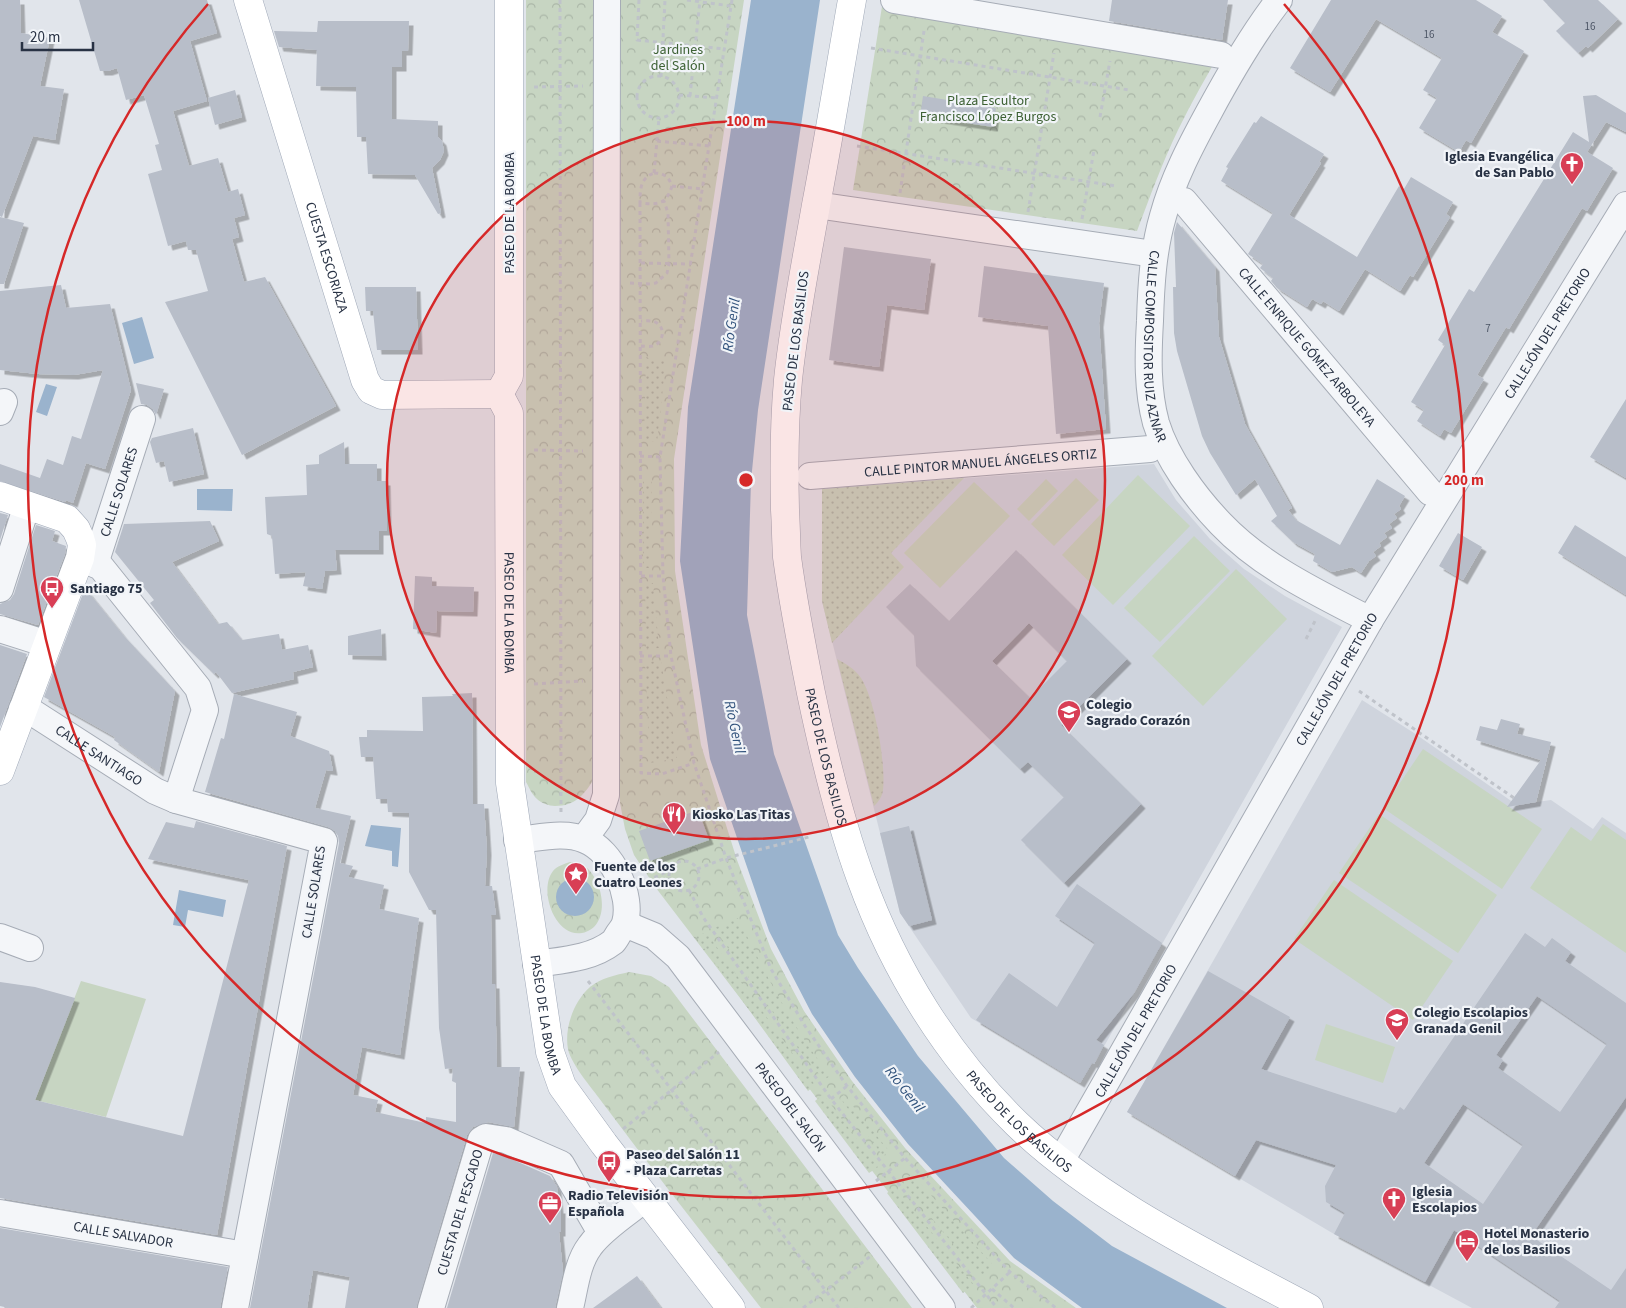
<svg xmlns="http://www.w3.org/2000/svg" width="1626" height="1308" font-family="'Source Sans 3',sans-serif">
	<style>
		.built { fill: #cfd4dd }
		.park { fill: url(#park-crowns) }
		.garden { fill: url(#garden-dots) }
		.pitch { fill: #c7d5c2 }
		.water { fill: #9ab3cd }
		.building { fill: #b8bec9; fill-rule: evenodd; filter: url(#shadow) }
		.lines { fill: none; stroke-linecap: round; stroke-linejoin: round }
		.minor-casing { stroke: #a6acb6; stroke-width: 28 }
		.major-casing { stroke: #a0a9b8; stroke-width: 29 }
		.path { stroke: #bfc3ca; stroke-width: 3; stroke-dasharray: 4 4; stroke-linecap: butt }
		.minor { stroke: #f4f6f9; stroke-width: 26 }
		.major { stroke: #fff; stroke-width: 28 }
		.ring { fill: none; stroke: #d62828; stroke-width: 2.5 }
		.labels { text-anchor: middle; stroke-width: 4.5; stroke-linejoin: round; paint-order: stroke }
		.number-label { font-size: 11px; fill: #4c5565 }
		.park-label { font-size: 14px; fill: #3d6134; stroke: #f1f4f8 }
		.poi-label { font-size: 14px; font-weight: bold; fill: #283244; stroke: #f1f4f8; text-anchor: start }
		.street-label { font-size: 14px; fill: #283244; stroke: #f1f4f8 }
		.water-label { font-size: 15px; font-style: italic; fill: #2f517b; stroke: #f1f4f8 }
		.centre { fill: #d62828; stroke: #f1f4f8; stroke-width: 2.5 }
		.ring-label { font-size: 15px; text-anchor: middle; font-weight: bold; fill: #d62828; stroke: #f1f4f8; stroke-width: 4.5; stroke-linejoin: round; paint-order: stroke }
	</style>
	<defs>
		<pattern id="park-crowns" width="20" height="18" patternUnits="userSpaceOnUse" patternTransform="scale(1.25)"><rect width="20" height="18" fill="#c7d5c2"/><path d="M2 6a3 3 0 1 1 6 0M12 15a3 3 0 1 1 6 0" fill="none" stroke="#abb7a8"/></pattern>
		<pattern id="garden-dots" width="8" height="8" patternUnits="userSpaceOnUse" patternTransform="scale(1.25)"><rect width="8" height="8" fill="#c7d5c2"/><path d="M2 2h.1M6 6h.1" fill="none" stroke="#abb7a8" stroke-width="1.8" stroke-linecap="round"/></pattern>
		<filter id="shadow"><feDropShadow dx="4.5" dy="4.5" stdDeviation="0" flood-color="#0004"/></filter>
	</defs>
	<rect width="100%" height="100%" fill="#e1e5eb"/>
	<!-- built -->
	<path class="built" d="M1154 464 1176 500 1210 539 1244 569 1285 596 1342 627 1094 1064H1092L1080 1083 971 1018 900 913 822 601V489Z
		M1362 700 1414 733 1517 805 1551 800 1593 829 1602 817 1626 833V1308H1472L1334 1234 1127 1112Z"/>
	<!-- park -->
	<path class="park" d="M526 0H595L594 779C584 795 575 806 555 806 549 806 541 803 537 799 532 795 529 787 526 782Z
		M621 0H744L674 459 675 571 701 745 737 860 771 949 804 1011 852 1081 905 1148 1010 1261 1076 1308H977L656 888 634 855 625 829 620 803Z
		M883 0 1225 45C1208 73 1192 101 1178 130 1162 163 1150 197 1137 231L853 190Z
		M570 862C573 862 578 862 581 864 604 875 613 927 582 933 555 938 538 890 553 871 557 866 564 864 570 862Z
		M629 972 651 976 669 987 912 1308H761C709 1241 656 1175 605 1106 596 1093 571 1065 568 1049 564 1028 574 1001 590 987 601 978 616 975 629 972Z"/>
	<!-- garden -->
	<path class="garden" d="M646 356 648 358 666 360 657 442 644 440Z
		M964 478 891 553 904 567 832 643 822 601V489Z
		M652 479 650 568H643V480Z
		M645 583H653L659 648 646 649Z
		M837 659C846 664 855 669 861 678 875 699 886 764 883 790 882 797 879 801 874 806Z
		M661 661 677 758 650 763 645 662Z
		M738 918C766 975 791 1025 830 1076L824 1080 800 1051 714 928Z
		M706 932 815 1085 808 1091 696 937Z
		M823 1094 878 1167 869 1173 815 1101Z
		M844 1095 889 1151 883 1156 840 1098Z
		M912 1174 994 1266 981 1278 902 1182Z
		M895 1187 974 1285 963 1293 887 1193Z"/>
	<!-- pitch -->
	<path class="pitch" d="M1138 475 1190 526 1113 605 1062 555Z
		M1076 478 1099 500 1054 546 1031 524Z
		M1046 479 1058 491 1029 521 1017 509Z
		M974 482 1010 516 940 588 904 553Z
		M1194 536 1230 571 1160 642 1124 608Z
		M1236 569 1287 619 1203 706 1152 656Z
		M1423 749 1542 829 1502 889 1383 808Z
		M1379 814 1497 895 1458 953 1339 873Z
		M1603 824 1626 840V953L1530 888 1571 827 1591 841Z
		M1334 880 1453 961 1413 1020 1294 939Z
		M81 981 146 999 106 1117 35 1100Z
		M1326 1024 1395 1047 1383 1083 1315 1060Z"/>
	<!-- water -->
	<path class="water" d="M751 0H820L758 410 751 481 747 615 774 754 838 935 858 968 918 1056 1004 1158 1053 1201 1112 1246 1227 1308H1082L1014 1258 908 1144 855 1077 812 1014 769 931 710 759 680 561 688 407Z
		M142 317 154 358 134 364 122 323Z
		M46 384 57 387 47 416 36 412Z
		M197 489H233L232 511 197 510Z
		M371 825 401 828 398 867 392 866V851L365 846Z
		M556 897a19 19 0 1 1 38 0a19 19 0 1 1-38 0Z
		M179 890 226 900 223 917 188 910 185 927 173 925Z"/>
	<!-- building -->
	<path class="building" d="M0 0H20L21 33 50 38 40 86 64 89 55 140 33 136 2 217 0 216Z
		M79 0H207L217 33 190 41 207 101 173 111 189 166 218 158 228 192 238 189 245 215 234 218 239 237 232 239 244 282 265 277 336 406 242 455 165 302 208 291 196 250H188L186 241 168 246 148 174 162 170 155 145 159 144 144 95 126 100 117 68 108 71H100Z
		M1112 0H1228L1222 40 1109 21Z
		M1331 0H1476L1502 16 1492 32 1524 51 1471 143 1466 140 1459 152 1419 128 1437 98 1423 90 1442 58 1376 19 1330 92 1290 68Z
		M1543 0H1598L1618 19 1588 48 1586 46 1578 53 1556 31 1565 23Z
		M318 21H409L408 51H402V67H392V119L438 121V137L442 141 444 151 440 160 432 168 441 213 438 214 415 175 368 174 366 137H357L356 87 316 86 317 50 279 47 274 31 317 32Z
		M235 90 242 117 215 125 208 98Z
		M1596 95 1626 113V132L1606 122 1587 152 1613 168 1587 211 1582 208 1509 329 1506 327 1477 375 1484 379 1451 433 1444 429 1440 436 1417 421 1424 410 1411 402 1445 345 1438 340 1469 289 1474 292 1573 132 1589 142 1583 96Z
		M923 96 996 108 993 127 920 116Z
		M1261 116 1324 154 1319 162 1321 163 1289 215 1357 257 1399 186 1404 189 1411 177 1453 202 1446 214 1450 217 1413 277 1410 275 1400 291 1365 269 1339 311 1323 301 1321 304 1312 299 1307 307 1277 288 1271 281 1273 278 1260 268 1263 264 1248 254 1273 213 1221 181 1228 168 1226 167 1254 122 1256 123Z
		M0 217 24 223 4 284H0Z
		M1177 222 1215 267 1219 337 1245 424 1292 508 1288 510 1296 520 1340 545 1377 479 1405 496 1399 506 1401 509 1394 514 1397 518 1389 524 1392 528 1384 533 1387 537 1379 543 1381 546 1373 552 1376 556 1369 561 1361 573 1352 567 1332 572 1313 561 1315 554 1293 542 1271 521 1277 516 1255 479 1236 495 1210 453 1202 436 1177 351 1174 333 1173 287H1176L1174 233Z
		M844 247 931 259 924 310 887 305 879 367 829 360Z
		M984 266 1104 283 1099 323 1106 429 1056 434 1048 326 978 317Z
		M61 285 66 308 110 304 131 390 105 469 86 463 73 503 66 500 65 502 0 481V464L40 478 47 459 63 465 72 436 81 439 103 370 74 375 38 374 0 370V291Z
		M365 287H416L418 350H377L373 311H366Z
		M136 383 164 389 156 415 153 409 147 405 141 404Z
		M1626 399V478L1590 457Z
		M193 428 204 474 169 482 164 461 156 463 150 442 152 438Z
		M344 442 345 464H377V481H386L387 531H379V550H335L337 570 325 571 322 589 303 586 306 572 275 574 272 536 267 534 265 497 307 495 306 465 319 464V455Z
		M0 513 8 515 0 540Z
		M210 521 219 541 172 562 218 624 227 622 242 640 279 634 282 650 308 645 313 667 293 672 294 679 232 693 216 672 214 674 177 638 150 603 154 600 115 552 124 524Z
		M36 525 55 531 52 541 66 546 65 554 38 625 0 614V604L10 600 14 594Z
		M1575 525 1626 557V595L1558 553Z
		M1458 533 1482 547 1463 580 1439 566Z
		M1016 550 1127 659 1061 725 1141 804 1064 883 1021 840 1064 797 1028 762 1020 769 916 666 914 635 886 607 910 584 949 621ZM1029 623 1067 661 1030 698 992 661Z
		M415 576 432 577V586L474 587 473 612 437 611 436 633 413 629Z
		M85 588 123 635 175 691 159 772 114 740 115 737 44 697Z
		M381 629 382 656 348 655V636Z
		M0 645 27 654 0 727Z
		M472 693 473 804H484L487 851 485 886H492L496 915H491L492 984H495L497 1067H520L514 1127 488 1122 473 1127 467 1135 416 1308H345L350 1277 313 1270 307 1308H250L339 843 338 836 335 831 328 827 205 792 221 738 224 739 234 694 297 712 290 736 329 751 333 771 326 770 315 808 351 816 340 863 353 866 348 877 384 885 379 909 419 918 400 1055 362 1047 353 1095 378 1100 375 1112 426 1123V1117L456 1122V1083L452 1081 453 1068 445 1069 439 1028 436 910H429L409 872V813L388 812 387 799H376L373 757H361L359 737H367V730L423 731 422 697 453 696 452 694Z
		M1501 719 1520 724 1517 734 1551 742 1536 802 1507 807 1541 760 1476 740 1480 726 1497 730Z
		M698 810 709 840 650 861 639 831Z
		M196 821 287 846 217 1235 0 1198V982L35 987 75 998 35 1100 183 1136 249 880 148 859 166 822 194 828Z
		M909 826 932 920 909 926 900 913 880 833Z
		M1077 884 1162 943 1134 993 1096 1040 1104 1045 1094 1064 1092 1063 1080 1083 976 1020 1009 973 1057 1007 1095 943 1055 916Z
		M1525 933 1545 947 1552 938 1571 952 1565 961 1626 1003V1097L1531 1236 1611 1290 1626 1268V1308H1555L1560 1301 1454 1230 1425 1282 1334 1234 1345 1213 1326 1202 1325 1186 1336 1165 1256 1140 1235 1176 1127 1112 1208 971 1290 1017 1261 1069 1396 1113 1400 1107 1404 1110ZM1537 996 1607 1044 1560 1112 1498 1068 1503 1060 1496 1055ZM1463 1104 1523 1145 1483 1204 1424 1163Z
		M493 1153 502 1155 550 1176 557 1187 559 1209H561V1232H559L563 1272 555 1308H447Z
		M0 1228 228 1267 220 1308H9L0 1306Z
		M637 1276 661 1308H593Z"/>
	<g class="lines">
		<!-- minor casing -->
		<g class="minor-casing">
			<g id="minor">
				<path d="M894 0 1221 55"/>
				<path id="s1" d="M1279 0C1252 35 1230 73 1209 112 1191 145 1173 179 1163 216 1153 250 1151 286 1150 321 1148 355 1147 390 1156 423 1167 459 1195 497 1221 524 1262 567 1318 593 1370 620"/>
				<path id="s2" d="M1184 201 1430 492"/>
				<path d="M816 205 1154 254"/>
				<path d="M0 412 4 402"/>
				<path id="s3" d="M810 476 1150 449"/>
				<path d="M80 558 101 567 198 688 205 710 176 800"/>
				<path id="s4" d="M95 564 142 419"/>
				<path d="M0 589 27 505"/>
				<path d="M0 629 47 644"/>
				<path id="s5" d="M22 709 35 714 155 791 176 800 324 841 235 1308"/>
				<path d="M584 839 598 820 606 795 607 0"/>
				<path d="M517 840C539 838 565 831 585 840 612 851 633 895 625 923 624 927 621 930 619 933 617 936 615 940 613 942 591 959 562 960 536 964"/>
				<path id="s6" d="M625 924 654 936 678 957 942 1308"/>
				<path d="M0 937 30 948"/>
				<path id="s7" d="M1061 1161 1370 620 1626 205"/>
				<path id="s8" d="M0 1213 245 1255"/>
				<path id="s9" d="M431 1308 481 1140 486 1137 506 1140 561 1164 601 1233"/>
				<path d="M570 1308C575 1288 577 1263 590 1246 603 1228 629 1212 646 1198"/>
			</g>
		</g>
		<!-- major casing -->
		<g class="major-casing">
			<g id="major">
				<path id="s10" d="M248 0 365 380 371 390 382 395 499 394"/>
				<path id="s11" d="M852 0C840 68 829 137 816 205 806 263 794 321 788 380 784 423 784 467 785 510 786 526 786 541 787 557 793 602 802 648 811 693 824 755 839 819 861 879 894 970 947 1056 1017 1124 1098 1202 1210 1255 1309 1308"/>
				<path id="s12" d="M499 394 509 413 510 783 550 1052 562 1086 604 1144 731 1308"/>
				<path d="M499 394 509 376V0"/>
				<path d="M0 496 67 519 76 529 80 538 82 545 80 558 0 771"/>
			</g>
		</g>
		<!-- path -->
		<path class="path" d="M560 0 561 812
			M639 0 637 40 725 49
			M687 0 731 6
			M732 0 660 457 663 576 671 656 694 763 726 858 771 969 805 1026 847 1086 905 1158 1010 1272 1056 1308
			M871 48 1129 90
			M637 97a21 21 0 1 1 42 0a21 21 0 1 1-42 0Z
			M661 77 665 0
			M534 87 583 86
			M679 95 717 98
			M690 96 700 0
			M1100 117 1110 61
			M657 141 709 146
			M857 146 1116 186
			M654 173C664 173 669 177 672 186 666 205 658 205 640 203 640 190 640 178 654 173Z
			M654 173 659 118
			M672 186 703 189
			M900 193 924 31
			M640 203 641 773 662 774 694 763
			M1028 212 1054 53
			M1082 219 1094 150
			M641 263 691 264
			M630 283 650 284 656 283 667 273 669 264 668 213 664 201
			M641 346C644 346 649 347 653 346 663 343 666 329 657 323 653 320 646 321 641 321
			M534 450 583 451
			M640 456 660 457
			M641 576H663
			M1306 639 1316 619
			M640 656H671
			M534 684 583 681
			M1359 691 1514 798
			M669 876a15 15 0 1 1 30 0a15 15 0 1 1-30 0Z
			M697 869 726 858 809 837
			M647 881 670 870
			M689 890 703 917 831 1099 997 1308
			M588 981 839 1308
			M831 1099 847 1086
			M623 1129 719 1052
			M876 1181 905 1158
			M992 1289 1014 1308
			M803 1308 872 1255
			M971 1308 1010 1272"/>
		<!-- minor -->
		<use href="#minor" class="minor"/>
		<!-- major -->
		<use href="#major" class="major"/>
	</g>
	<!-- distance rings -->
	<circle cx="746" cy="480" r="359" fill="#d62828" fill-opacity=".12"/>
	<g class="ring">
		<circle cx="746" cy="480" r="359"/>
		<path d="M1284 4A718 718 0 1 1 208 4"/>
	</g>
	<!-- icons -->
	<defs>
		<g id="church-pin" transform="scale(1.25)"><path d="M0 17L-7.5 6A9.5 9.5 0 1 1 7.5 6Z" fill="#d83e55" stroke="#f1f4f8"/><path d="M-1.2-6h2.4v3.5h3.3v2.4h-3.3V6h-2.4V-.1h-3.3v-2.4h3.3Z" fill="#fff"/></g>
		<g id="bus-pin" transform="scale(1.25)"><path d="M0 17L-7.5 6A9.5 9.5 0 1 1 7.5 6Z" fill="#d83e55" stroke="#f1f4f8"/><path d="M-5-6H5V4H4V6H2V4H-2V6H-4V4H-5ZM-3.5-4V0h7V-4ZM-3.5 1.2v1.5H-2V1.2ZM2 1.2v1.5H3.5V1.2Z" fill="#fff"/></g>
		<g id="school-pin" transform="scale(1.25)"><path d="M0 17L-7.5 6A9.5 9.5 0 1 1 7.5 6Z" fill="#d83e55" stroke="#f1f4f8"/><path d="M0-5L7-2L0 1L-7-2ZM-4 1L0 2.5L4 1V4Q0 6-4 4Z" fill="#fff"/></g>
		<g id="restaurant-pin" transform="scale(1.25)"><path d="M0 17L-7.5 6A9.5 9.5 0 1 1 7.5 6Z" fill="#d83e55" stroke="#f1f4f8"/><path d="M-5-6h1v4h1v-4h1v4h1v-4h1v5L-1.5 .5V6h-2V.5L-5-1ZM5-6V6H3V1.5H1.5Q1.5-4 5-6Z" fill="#fff"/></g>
		<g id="sight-pin" transform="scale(1.25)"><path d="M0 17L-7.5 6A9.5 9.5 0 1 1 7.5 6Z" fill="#d83e55" stroke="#f1f4f8"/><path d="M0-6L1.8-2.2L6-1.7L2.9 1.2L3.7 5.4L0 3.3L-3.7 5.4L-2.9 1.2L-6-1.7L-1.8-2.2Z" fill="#fff"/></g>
		<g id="office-pin" transform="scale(1.25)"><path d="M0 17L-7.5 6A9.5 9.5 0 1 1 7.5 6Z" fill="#d83e55" stroke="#f1f4f8"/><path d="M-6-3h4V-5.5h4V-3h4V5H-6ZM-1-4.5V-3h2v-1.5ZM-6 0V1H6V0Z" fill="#fff"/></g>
		<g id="hotel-pin" transform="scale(1.25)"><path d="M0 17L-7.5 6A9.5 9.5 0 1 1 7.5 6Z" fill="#d83e55" stroke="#f1f4f8"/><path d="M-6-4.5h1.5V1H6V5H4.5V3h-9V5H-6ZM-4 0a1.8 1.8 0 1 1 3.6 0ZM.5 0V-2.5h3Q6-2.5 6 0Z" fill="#fff"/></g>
	</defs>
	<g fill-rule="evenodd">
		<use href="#church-pin" x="1572" y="164"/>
		<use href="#bus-pin" x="52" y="588"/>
		<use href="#school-pin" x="1069" y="712"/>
		<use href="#restaurant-pin" x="674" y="814"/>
		<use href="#sight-pin" x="576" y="874"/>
		<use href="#school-pin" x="1397" y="1020"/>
		<use href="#bus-pin" x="609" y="1162"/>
		<use href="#church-pin" x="1394" y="1199"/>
		<use href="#office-pin" x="550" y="1203"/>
		<use href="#hotel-pin" x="1467" y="1241"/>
	</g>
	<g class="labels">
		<!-- number labels -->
		<g class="number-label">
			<text x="1590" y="30">16</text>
			<text x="1429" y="38">16</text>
			<text x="1488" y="332">7</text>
		</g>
		<!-- park labels -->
		<g class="park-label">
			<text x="678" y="54">Jardines<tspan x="678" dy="16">del Salón</tspan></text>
			<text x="988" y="105">Plaza Escultor<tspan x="988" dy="16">Francisco López Burgos</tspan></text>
		</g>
		<!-- poi labels -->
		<g class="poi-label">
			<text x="1554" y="161" text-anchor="end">Iglesia Evangélica<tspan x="1554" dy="16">de San Pablo</tspan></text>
			<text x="70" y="593">Santiago 75</text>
			<text x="1086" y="709">Colegio<tspan x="1086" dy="16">Sagrado Corazón</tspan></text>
			<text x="692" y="819">Kiosko Las Titas</text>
			<text x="594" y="871">Fuente de los<tspan x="594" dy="16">Cuatro Leones</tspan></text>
			<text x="1414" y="1017">Colegio Escolapios<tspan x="1414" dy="16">Granada Genil</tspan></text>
			<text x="626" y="1159">Paseo del Salón 11<tspan x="626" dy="16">- Plaza Carretas</tspan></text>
			<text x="1412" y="1196">Iglesia<tspan x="1412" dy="16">Escolapios</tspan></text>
			<text x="568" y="1200">Radio Televisión<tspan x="568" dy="16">Española</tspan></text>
			<text x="1484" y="1238">Hotel Monasterio<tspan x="1484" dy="16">de los Basilios</tspan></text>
		</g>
		<!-- street labels -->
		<g class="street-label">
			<text transform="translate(509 213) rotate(-90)" y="5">PASEO DE LA BOMBA</text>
			<text dy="5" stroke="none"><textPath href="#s10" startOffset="269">CUESTA ESCORIAZA</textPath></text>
			<text dy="5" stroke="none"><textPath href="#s7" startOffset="960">CALLEJÓN DEL PRETORIO</textPath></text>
			<text transform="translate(795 341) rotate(-83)" y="5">PASEO DE LOS BASILIOS</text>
			<text dy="5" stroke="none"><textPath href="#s1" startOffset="378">CALLE COMPOSITOR RUIZ AZNAR</textPath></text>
			<text dy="5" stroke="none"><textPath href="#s2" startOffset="191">CALLE ENRIQUE GÓMEZ ARBOLEYA</textPath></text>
			<text dy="5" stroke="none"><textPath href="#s3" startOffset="171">CALLE PINTOR MANUEL ÁNGELES ORTIZ</textPath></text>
			<text dy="5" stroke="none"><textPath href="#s4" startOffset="76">CALLE SOLARES</textPath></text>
			<text dy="5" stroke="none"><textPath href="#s12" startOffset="221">PASEO DE LA BOMBA</textPath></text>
			<text dy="5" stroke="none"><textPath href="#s7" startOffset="555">CALLEJÓN DEL PRETORIO</textPath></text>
			<text dy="5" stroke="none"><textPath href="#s5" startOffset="90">CALLE SANTIAGO</textPath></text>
			<text dy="5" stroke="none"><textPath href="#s11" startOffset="766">PASEO DE LOS BASILIOS</textPath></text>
			<text transform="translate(313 892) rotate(-81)" y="5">CALLE SOLARES</text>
			<text dy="5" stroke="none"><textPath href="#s12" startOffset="626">PASEO DE LA BOMBA</textPath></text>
			<text dy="5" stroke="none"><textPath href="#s7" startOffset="150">CALLEJÓN DEL PRETORIO</textPath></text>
			<text dy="5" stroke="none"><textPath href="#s6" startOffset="251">PASEO DEL SALÓN</textPath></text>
			<text dy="5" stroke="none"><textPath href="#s11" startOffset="1186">PASEO DE LOS BASILIOS</textPath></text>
			<text dy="5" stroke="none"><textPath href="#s9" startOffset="100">CUESTA DEL PESCADO</textPath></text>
			<text dy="5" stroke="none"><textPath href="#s8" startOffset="125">CALLE SALVADOR</textPath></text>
		</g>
		<!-- water labels -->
		<g class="water-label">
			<text transform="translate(731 325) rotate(-82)" y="5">Río Genil</text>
			<text transform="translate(735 727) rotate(78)" y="5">Río Genil</text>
			<text transform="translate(905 1089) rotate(52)" y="5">Río Genil</text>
		</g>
	</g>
	<circle cx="746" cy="480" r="8" class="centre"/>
	<g class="ring-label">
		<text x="746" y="126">100 m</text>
		<text x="1464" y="485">200 m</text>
	</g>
	<!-- scale -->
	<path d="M22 42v8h71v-8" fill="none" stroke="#283244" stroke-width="2.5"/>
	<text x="30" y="42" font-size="15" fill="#283244" stroke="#f1f4f8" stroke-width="4" paint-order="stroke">20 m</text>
</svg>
